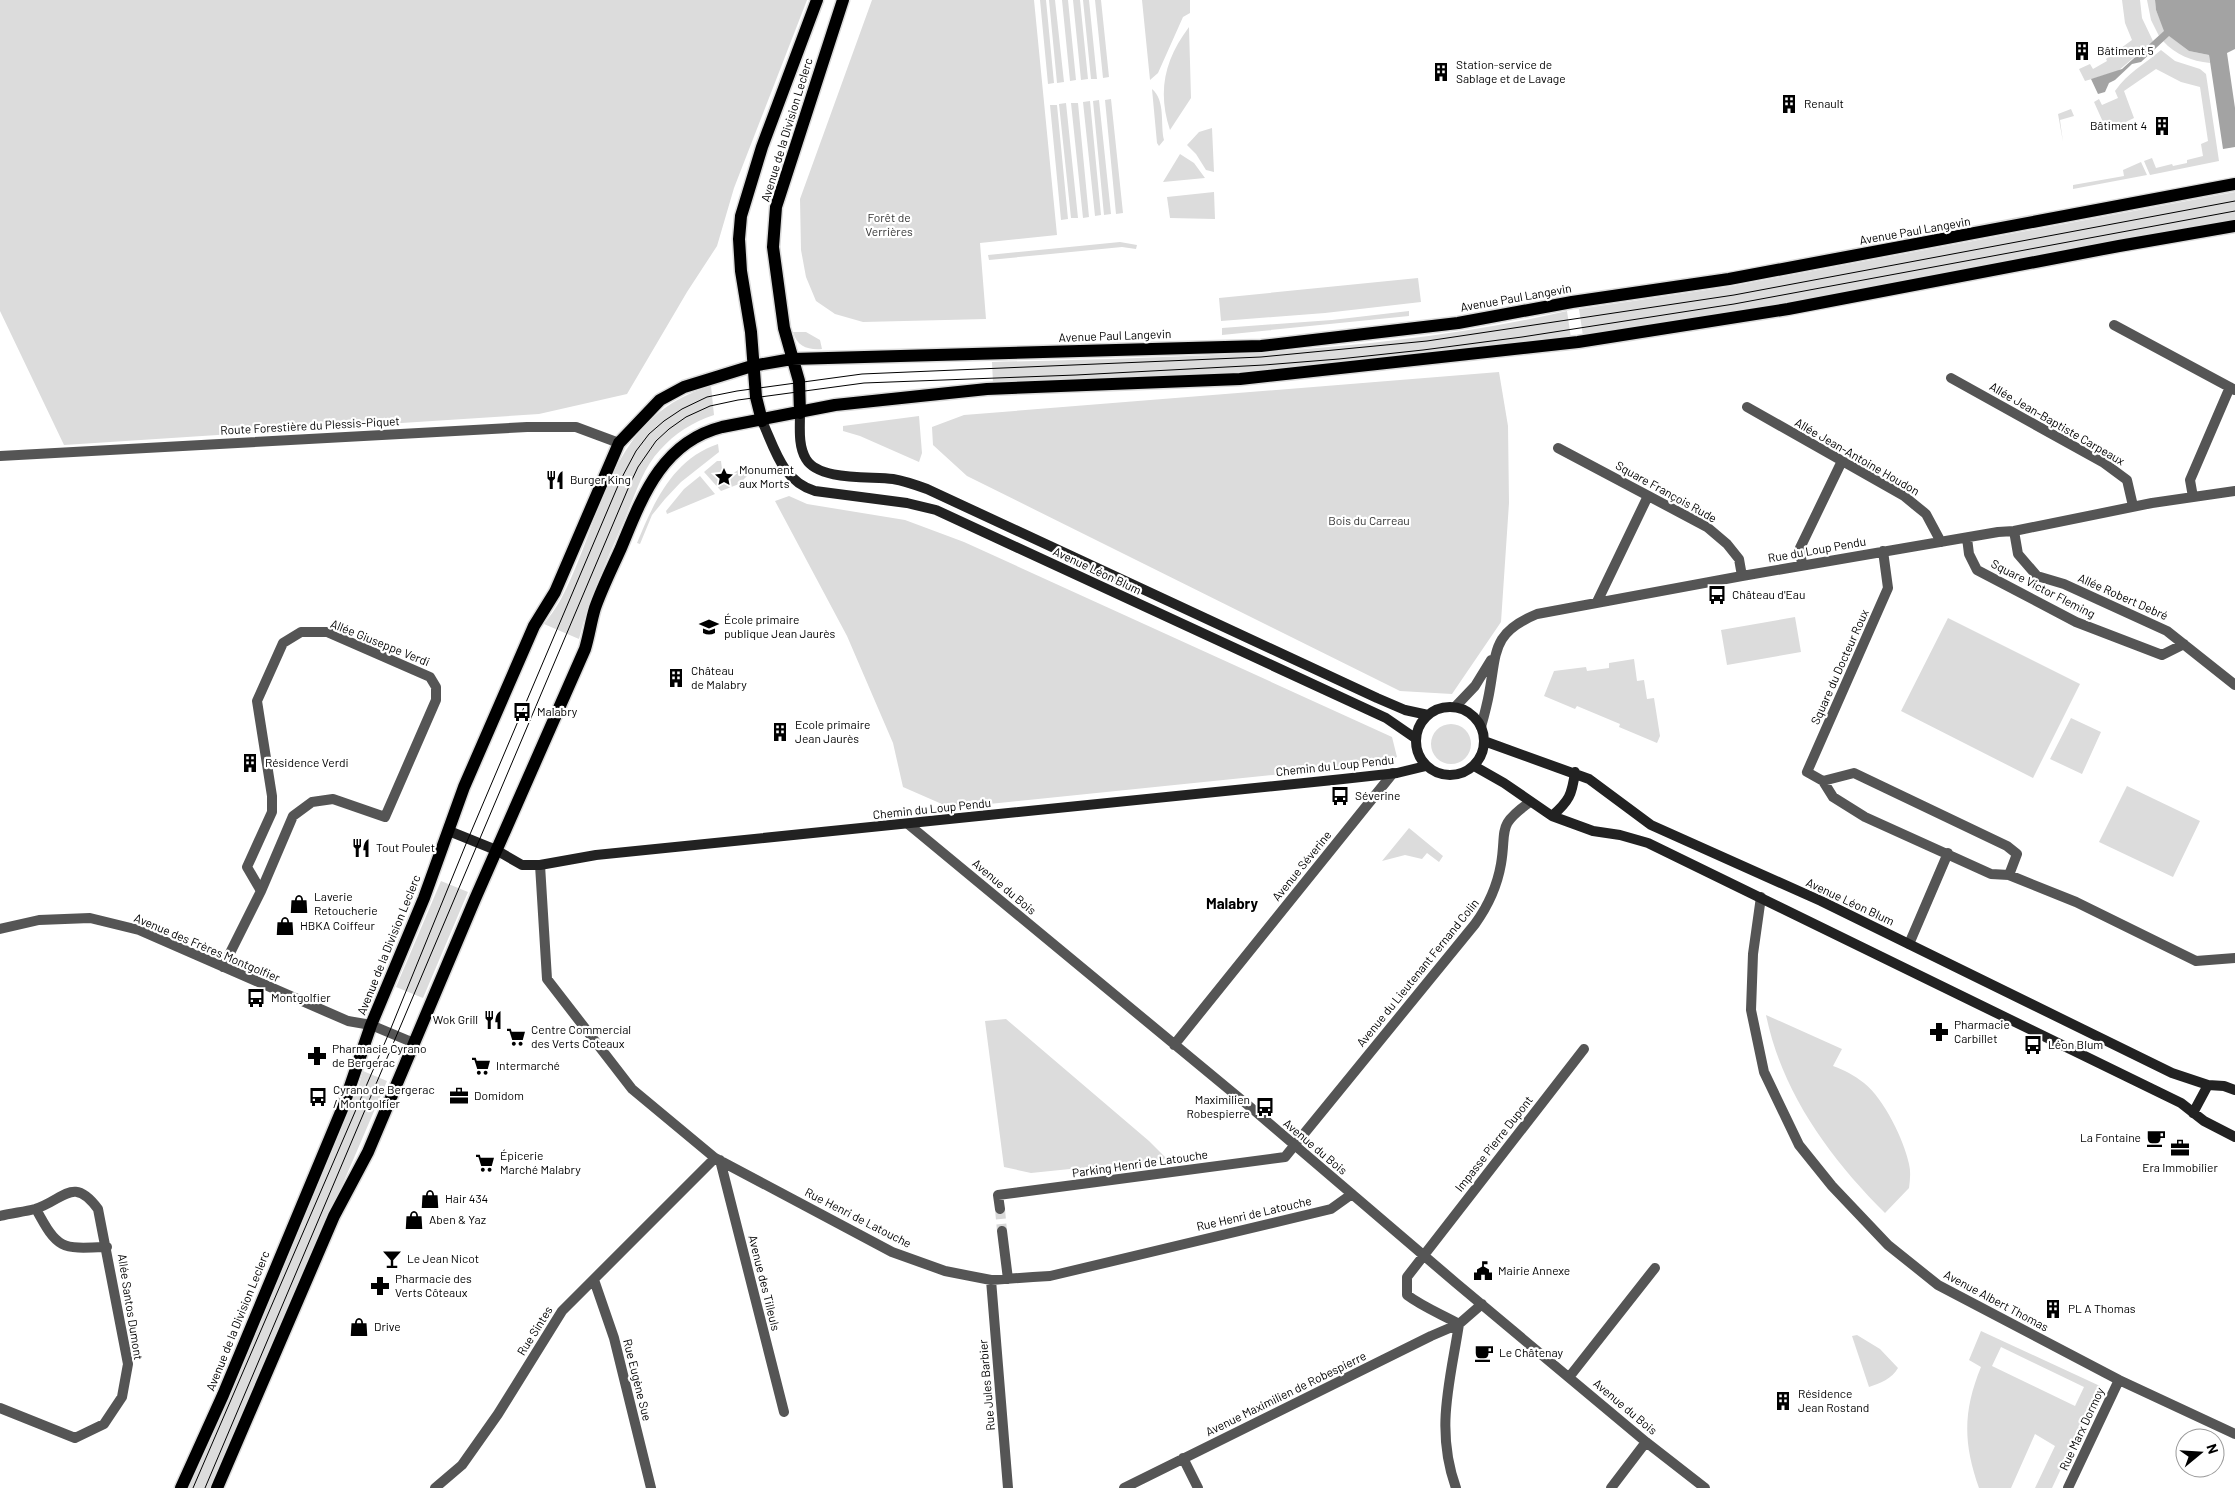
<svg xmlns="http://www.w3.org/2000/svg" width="2235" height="1488" font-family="Barlow,sans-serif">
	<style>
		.green { fill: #dcdcdc; fill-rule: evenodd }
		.water { fill: #a3a3a3 }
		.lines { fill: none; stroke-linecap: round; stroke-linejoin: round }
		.minor-tunnel { stroke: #d9d9d9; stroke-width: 10; stroke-dasharray: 10 5; stroke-linecap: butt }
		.primary-casing { stroke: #dbdbdb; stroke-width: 15 }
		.minor { stroke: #555; stroke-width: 10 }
		.secondary { stroke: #222; stroke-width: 10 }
		.primary { stroke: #000; stroke-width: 12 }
		.tram { stroke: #000; stroke-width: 1 }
		.labels { text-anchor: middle; stroke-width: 4.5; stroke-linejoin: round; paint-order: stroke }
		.poi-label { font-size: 12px; fill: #000; stroke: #fff; text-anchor: start }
		.street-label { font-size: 12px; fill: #000; stroke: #fff }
		.park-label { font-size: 12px; fill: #333; stroke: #fff }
		.quarter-label { font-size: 15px; font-weight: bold; fill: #000; stroke: #fff }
	</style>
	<rect width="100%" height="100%" fill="#fff"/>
	<!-- green -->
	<path class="green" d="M0 0H807L734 188 717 246 687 292 627 394 539 414 64 445 0 311Z
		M872 0H1034L1057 235 980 243 986 319 863 322 835 314 816 301 806 277 801 250 800 199Z
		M1040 0H1046L1054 83 1048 84Z
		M1049 0H1055L1064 82 1057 83Z
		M1062 0H1068L1076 80 1070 81Z
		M1073 0H1080L1088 79 1081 80Z
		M1083 0H1089L1097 79H1091Z
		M1095 0H1101L1109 77 1103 78Z
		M1142 0H1190V13L1183 17 1158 73 1150 80Z
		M2122 0H2140L2142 18 2153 41 2118 71 2085 81 2079 69 2090 64 2093 69 2107 61 2106 59 2132 40 2125 23Z
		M2147 0H2155L2156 10 2165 31 2159 36 2151 20Z
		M1189 27 1191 98 1170 130C1157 91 1165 59 1189 27Z
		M2168 35 2189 51 2209 55 2210 63C2191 61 2176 55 2163 41Z
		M2161 50 2175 61 2200 69 2206 74 2219 161 2150 175 2144 161 2152 158 2156 168 2172 164 2173 166 2187 163V160L2203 156 2201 144 2208 141 2200 87 2181 82 2156 69 2124 91 2134 118 2107 131 2094 102 2099 99 2102 105 2118 98 2115 91C2128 72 2144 65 2161 50Z
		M1152 89C1166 101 1160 124 1164 140L1159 146 1157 143Z
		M1111 99 1123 213 1116 214 1105 100Z
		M1099 100 1111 214 1104 215 1093 101Z
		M1090 101 1101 215 1095 216 1083 102Z
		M1066 103 1078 218H1071L1059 104Z
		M1071 103H1078L1089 217 1083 218Z
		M1050 105H1057L1068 219 1061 220Z
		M2071 109 2074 116 2060 120 2063 142 2058 114Z
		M1212 128 1214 172 1206 170 1196 154 1187 145 1199 132Z
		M1180 154 1194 163 1205 178 1163 182Z
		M2141 162 2147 175 2073 189V185L2124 176 2123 170Z
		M1214 192 1215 219 1170 218 1167 197Z
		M2235 192V219L1862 290 1583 336 1579 309 1727 287Z
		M1120 242 1137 245 1136 249 1122 247 989 260 988 255Z
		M1418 278 1421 302 1325 313 1221 321 1219 298Z
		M1409 311V316L1222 335V328L1332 320Z
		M1567 311 1571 338 1257 373 993 384 992 362C1185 357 1379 354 1567 311Z
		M793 332H806L820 340 822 349C808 350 797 347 793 332Z
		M1499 372 1508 426 1509 503 1501 622 1452 694 1400 691 967 476 933 445 932 427 964 415Z
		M711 386 714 415C693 422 675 433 660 450 642 469 634 498 624 521 607 560 589 598 579 639L544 624C550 616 556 608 561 599 604 517 608 416 711 386Z
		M919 416 922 453 919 462 860 436 843 431V426Z
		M718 444 719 452 681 482 665 499 652 515 640 544 637 543C654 502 673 459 718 444Z
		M717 461H721L723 477 725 479 741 468 750 473 739 484 721 491 704 472Z
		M700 476 715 494 667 514 666 511 684 489Z
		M789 496 807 504 905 520 964 542 1392 737 1397 757 1379 764 951 808 903 787 893 743 847 636 775 501Z
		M1795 617 1801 652 1727 665 1721 630Z
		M1948 618 2080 684 2033 778 1901 711Z
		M1634 659 1637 681 1644 680 1647 699 1654 698 1660 736 1657 743 1619 727 1620 724 1577 706 1575 709 1544 696 1554 671 1586 667 1587 671 1609 668V663Z
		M2071 718 2101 732 2082 774 2050 759Z
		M1431 744a20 20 0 1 1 40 0a20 20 0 1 1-40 0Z
		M2127 786 2200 821 2173 877 2099 842Z
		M1409 828 1443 856 1439 862 1427 853 1422 859 1405 855 1382 861Z
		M441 881 468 892 423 998 396 987Z
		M1766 1015 1842 1049 1833 1066C1844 1070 1854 1075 1864 1083 1884 1099 1904 1140 1909 1164 1911 1172 1910 1180 1909 1188L1885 1213C1830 1158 1782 1093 1766 1015Z
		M1006 1019 1149 1141 1167 1159 1031 1173 1004 1167 985 1021Z
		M363 1071 387 1081 212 1488H187L358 1088Z
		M1981 1331 2100 1386 2052 1488H2035L2055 1446 2035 1434 2011 1488H1979C1963 1443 1963 1411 1981 1367L1969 1360ZM2001 1347 2084 1387 2075 1406 1992 1366Z
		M1857 1335 1880 1349 1898 1368C1892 1379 1880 1383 1869 1387L1852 1336Z"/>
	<!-- water -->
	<path class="water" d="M2155 0H2235V49L2227 53 2235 108V147L2223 149 2209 55 2189 51 2169 36 2141 62 2132 64 2115 80 2109 83 2105 92 2098 94 2091 79 2122 69 2164 31 2156 10Z"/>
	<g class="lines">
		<!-- minor-tunnel -->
		<path class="minor-tunnel" d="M1000 1209 1002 1231"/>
		<!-- primary casing -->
		<g class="primary-casing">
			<path id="primary" d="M800 413 799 381 784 328 773 247 776 207 843 0
				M762 421 756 397 751 332 741 271 739 239 741 216 762 147 817 0
				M181 1488 223 1395 343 1107 371 1025 424 898 464 787 534 626 555 592 619 443 660 400 684 387 752 366 792 359 1261 346 1458 323 1572 302 1729 279 2235 184
				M217 1488 334 1216 368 1152 475 899 585 649C589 636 591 621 595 608 602 588 612 568 621 548 642 497 662 442 722 427L835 405 920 396 987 389 1240 379 1578 342 1788 309 2119 246 2235 226"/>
		</g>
		<!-- minor -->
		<path class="minor" d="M2114 325 2235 390
			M1951 378 2104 463 2127 480 2133 506
			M1747 407 1904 496 1926 514 1941 542
			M1558 448 1707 527 1727 544 1739 559 1742 576
			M0 456 527 427H576L619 443
			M2193 497 2190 480 2230 387
			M2014 531 2018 554 2037 576 2064 584 2167 631 2235 685
			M1967 538 1969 554 1977 570 2076 622 2162 655 2184 644
			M1802 565 1800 548 1842 461
			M1597 602 1648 496
			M1455 707 1475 686 1491 660
			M1481 727C1484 716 1487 705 1489 694 1497 652 1491 633 1537 614L1742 576 1998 532 2014 531 2152 503 2235 491
			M1823 781 1854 773 2007 846 2017 854 2009 875 1991 874 1865 817 1833 797 1823 781 1807 772 1888 588 1883 551
			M908 824 1249 1106 1456 1283 1646 1442 1705 1488
			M540 865 547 979 632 1089 715 1158 892 1252 945 1271 991 1280 1033 1277 1050 1276 1331 1209 1352 1194
			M2009 875 2076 902 2196 961 2235 958
			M1761 897 1753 954 1751 1010 1764 1072 1799 1145 1832 1186 1888 1245 1938 1285 2119 1380 2235 1434
			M0 929 39 920 90 918 139 930 348 1021 371 1025 414 1043
			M1909 944 1948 853
			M223 967 261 891 293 816 312 802 333 799 385 817 436 700V687L430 677 327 632H301L283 643 257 701 272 796V812L247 867 261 891
			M1174 1045 1393 773
			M720 1160 784 1412
			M36 1209C58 1250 61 1249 107 1247
			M1000 1209 998 1195 1285 1157 1475 924C1488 906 1497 887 1501 864 1507 829 1496 826 1530 802
			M0 1216C11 1213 24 1212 35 1209 64 1200 73 1175 98 1209L128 1364 122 1397 104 1424 75 1438 0 1408
			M1002 1231 1008 1279
			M594 1280 614 1338 651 1488
			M991 1280 1008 1488
			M1482 1304 1459 1324C1441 1314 1423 1307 1407 1295V1277L1584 1049
			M1570 1376 1655 1268
			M1183 1458 1198 1488
			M435 1488 462 1465 498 1414 562 1311 715 1158
			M1124 1488 1431 1336 1459 1324
			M1456 1488C1435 1429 1450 1383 1459 1324
			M1611 1488 1646 1442
			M2068 1488 2119 1380"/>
		<!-- secondary -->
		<path class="secondary" d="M800 413C800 428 798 446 806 459 819 481 870 476 893 479 905 481 916 485 927 489L1377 698 1405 710 1428 715
			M762 421C775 449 782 481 815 491L907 503 936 510 1386 718 1415 738
			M1416 741a34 34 0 1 1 68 0a34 34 0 1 1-68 0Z
			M1484 741 1589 779 1651 825 1821 901 2172 1073 2208 1085 2224 1086 2235 1090
			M1474 766 1504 783 1552 816 1593 831 1620 835 1648 843 2181 1103 2204 1121 2235 1137
			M1552 816C1569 801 1572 795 1575 772
			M449 831 496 850 522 865H540L596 855 1343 779 1397 773 1426 766
			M2193 1113 2208 1085"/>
		<!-- primary -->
		<use href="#primary" class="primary"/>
		<!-- tram -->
		<path class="tram" d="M193 1488 389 1033 468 839 620 481 636 451 649 434 664 421 682 409 707 397 737 391 862 374 1261 357 1427 341 1734 295 2235 201
			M205 1488 630 484 638 467 656 441 669 429 686 417 710 406 738 400 864 383 1076 375 1264 365 1339 359 1423 350 1522 337 1734 304 2235 211"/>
	</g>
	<!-- icons -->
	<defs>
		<g id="building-bare" transform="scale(1.5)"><path d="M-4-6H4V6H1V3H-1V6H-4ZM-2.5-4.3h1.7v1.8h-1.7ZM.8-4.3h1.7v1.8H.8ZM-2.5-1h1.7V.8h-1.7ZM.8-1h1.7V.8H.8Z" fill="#000" stroke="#fff" stroke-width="2.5" paint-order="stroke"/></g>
		<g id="sight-bare" transform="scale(1.5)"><path d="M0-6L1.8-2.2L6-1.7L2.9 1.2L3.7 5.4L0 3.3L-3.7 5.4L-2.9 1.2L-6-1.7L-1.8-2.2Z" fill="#000" stroke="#fff" stroke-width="2.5" paint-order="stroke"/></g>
		<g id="restaurant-bare" transform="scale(1.5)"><path d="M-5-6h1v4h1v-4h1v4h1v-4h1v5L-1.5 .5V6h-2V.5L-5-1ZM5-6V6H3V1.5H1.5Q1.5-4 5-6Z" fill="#000" stroke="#fff" stroke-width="2.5" paint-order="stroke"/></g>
		<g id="bus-bare" transform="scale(1.5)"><path d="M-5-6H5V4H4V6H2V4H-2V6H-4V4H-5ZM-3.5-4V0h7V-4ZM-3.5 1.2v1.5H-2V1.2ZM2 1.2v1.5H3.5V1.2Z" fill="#000" stroke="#fff" stroke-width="2.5" paint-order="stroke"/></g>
		<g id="school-bare" transform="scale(1.5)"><path d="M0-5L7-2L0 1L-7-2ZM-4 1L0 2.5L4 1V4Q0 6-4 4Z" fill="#000" stroke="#fff" stroke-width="2.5" paint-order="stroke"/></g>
		<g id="shop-bare" transform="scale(1.5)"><path d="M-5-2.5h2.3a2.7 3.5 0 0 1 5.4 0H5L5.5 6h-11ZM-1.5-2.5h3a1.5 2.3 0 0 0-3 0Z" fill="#000" stroke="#fff" stroke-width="2.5" paint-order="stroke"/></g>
		<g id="pharmacy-bare" transform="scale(1.5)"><path d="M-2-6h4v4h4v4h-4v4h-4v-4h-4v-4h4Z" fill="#000" stroke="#fff" stroke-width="2.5" paint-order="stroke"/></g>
		<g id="supermarket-bare" transform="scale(1.5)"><path d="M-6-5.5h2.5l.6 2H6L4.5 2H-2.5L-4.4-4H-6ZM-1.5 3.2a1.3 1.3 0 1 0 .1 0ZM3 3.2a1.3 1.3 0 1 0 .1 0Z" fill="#000" stroke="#fff" stroke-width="2.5" paint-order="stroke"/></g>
		<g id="office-bare" transform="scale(1.5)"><path d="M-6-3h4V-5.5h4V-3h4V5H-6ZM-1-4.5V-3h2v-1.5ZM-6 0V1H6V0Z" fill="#000" stroke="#fff" stroke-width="2.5" paint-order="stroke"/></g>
		<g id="cafe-bare" transform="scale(1.5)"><path d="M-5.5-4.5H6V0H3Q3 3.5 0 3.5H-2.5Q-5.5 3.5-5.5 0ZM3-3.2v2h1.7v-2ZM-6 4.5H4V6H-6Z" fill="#000" stroke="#fff" stroke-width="2.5" paint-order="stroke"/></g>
		<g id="bar-bare" transform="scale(1.5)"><path d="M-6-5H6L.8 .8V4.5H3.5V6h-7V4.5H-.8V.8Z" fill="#000" stroke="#fff" stroke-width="2.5" paint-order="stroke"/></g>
		<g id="civic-bare" transform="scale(1.5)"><path d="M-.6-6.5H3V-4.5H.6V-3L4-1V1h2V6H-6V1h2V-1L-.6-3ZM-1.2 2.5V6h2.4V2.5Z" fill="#000" stroke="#fff" stroke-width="2.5" paint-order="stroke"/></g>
	</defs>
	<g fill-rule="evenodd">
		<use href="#building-bare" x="2082" y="51"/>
		<use href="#building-bare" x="1441" y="72"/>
		<use href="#building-bare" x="1789" y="104"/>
		<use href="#building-bare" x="2162" y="126"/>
		<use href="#sight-bare" x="724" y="477"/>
		<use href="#restaurant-bare" x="555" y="480"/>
		<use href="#bus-bare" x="1717" y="595"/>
		<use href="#school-bare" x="709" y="627"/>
		<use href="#building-bare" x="676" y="678"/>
		<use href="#bus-bare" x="522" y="712"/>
		<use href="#building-bare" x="780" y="732"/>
		<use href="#building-bare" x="250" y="763"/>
		<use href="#bus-bare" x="1340" y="796"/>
		<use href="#restaurant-bare" x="361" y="848"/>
		<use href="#shop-bare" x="299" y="904"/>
		<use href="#shop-bare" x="285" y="926"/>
		<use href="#bus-bare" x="256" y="998"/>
		<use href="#restaurant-bare" x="493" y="1020"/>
		<use href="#pharmacy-bare" x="1939" y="1032"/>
		<use href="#supermarket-bare" x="516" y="1037"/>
		<use href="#bus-bare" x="2033" y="1045"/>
		<use href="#pharmacy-bare" x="317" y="1056"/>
		<use href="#supermarket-bare" x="481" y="1066"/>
		<use href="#office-bare" x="459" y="1096"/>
		<use href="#bus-bare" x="318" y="1097"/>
		<use href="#bus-bare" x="1265" y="1107"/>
		<use href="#cafe-bare" x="2156" y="1138"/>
		<use href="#office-bare" x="2180" y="1148"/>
		<use href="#supermarket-bare" x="485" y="1163"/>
		<use href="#shop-bare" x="430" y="1199"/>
		<use href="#shop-bare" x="414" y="1220"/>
		<use href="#bar-bare" x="392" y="1259"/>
		<use href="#civic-bare" x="1483" y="1271"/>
		<use href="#pharmacy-bare" x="380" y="1286"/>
		<use href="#building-bare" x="2053" y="1309"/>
		<use href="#shop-bare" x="359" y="1327"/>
		<use href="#cafe-bare" x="1484" y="1353"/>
		<use href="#building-bare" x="1783" y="1401"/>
	</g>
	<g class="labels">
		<!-- poi labels -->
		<g class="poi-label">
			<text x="2097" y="55">Bâtiment 5</text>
			<text x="1456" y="69">Station-service de<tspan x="1456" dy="14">Sablage et de Lavage</tspan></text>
			<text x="1804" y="108">Renault</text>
			<text x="2147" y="130" text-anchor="end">Bâtiment 4</text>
			<text x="739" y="474">Monument<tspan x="739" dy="14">aux Morts</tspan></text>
			<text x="570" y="484">Burger King</text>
			<text x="1732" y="599">Château d'Eau</text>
			<text x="724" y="624">École primaire<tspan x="724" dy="14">publique Jean Jaurès</tspan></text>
			<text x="691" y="675">Château<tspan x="691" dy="14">de Malabry</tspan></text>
			<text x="537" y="716">Malabry</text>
			<text x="795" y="729">Ecole primaire<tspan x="795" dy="14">Jean Jaurès</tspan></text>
			<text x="265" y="767">Résidence Verdi</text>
			<text x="1355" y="800">Séverine</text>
			<text x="376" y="852">Tout Poulet</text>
			<text x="314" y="901">Laverie<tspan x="314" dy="14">Retoucherie</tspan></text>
			<text x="300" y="930">HBKA Coiffeur</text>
			<text x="271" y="1002">Montgolfier</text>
			<text x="478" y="1024" text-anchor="end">Wok Grill</text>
			<text x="1954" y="1029">Pharmacie<tspan x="1954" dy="14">Carbillet</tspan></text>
			<text x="531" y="1034">Centre Commercial<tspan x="531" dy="14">des Verts Coteaux</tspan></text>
			<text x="2048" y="1049">Léon Blum</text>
			<text x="332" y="1053">Pharmacie Cyrano<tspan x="332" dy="14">de Bergerac</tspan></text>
			<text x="496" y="1070">Intermarché</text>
			<text x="333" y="1094">Cyrano de Bergerac<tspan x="333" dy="14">/ Montgolfier</tspan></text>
			<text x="474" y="1100">Domidom</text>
			<text x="1250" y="1104" text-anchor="end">Maximilien<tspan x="1250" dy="14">Robespierre</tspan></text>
			<text x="2141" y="1142" text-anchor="end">La Fontaine</text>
			<text x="500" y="1160">Épicerie<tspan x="500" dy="14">Marché Malabry</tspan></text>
			<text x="2180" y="1172" text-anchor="middle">Era Immobilier</text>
			<text x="445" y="1203">Hair 434</text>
			<text x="429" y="1224">Aben &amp; Yaz</text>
			<text x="407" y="1263">Le Jean Nicot</text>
			<text x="1498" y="1275">Mairie Annexe</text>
			<text x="395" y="1283">Pharmacie des<tspan x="395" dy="14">Verts Côteaux</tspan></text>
			<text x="2068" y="1313">PL A Thomas</text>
			<text x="374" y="1331">Drive</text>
			<text x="1499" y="1357">Le Châtenay</text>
			<text x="1798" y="1398">Résidence<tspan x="1798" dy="14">Jean Rostand</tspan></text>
		</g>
		<!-- street labels -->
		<g class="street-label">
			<text transform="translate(787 130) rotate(-73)" y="4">Avenue de la Division Leclerc</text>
			<text transform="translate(1915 231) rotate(-10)" y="4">Avenue Paul Langevin</text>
			<text transform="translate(1516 298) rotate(-10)" y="4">Avenue Paul Langevin</text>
			<text transform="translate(1115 336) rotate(-2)" y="4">Avenue Paul Langevin</text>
			<text transform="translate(2057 424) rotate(30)" y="4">Allée Jean-Baptiste Carpeaux</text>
			<text transform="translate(310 426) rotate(-3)" y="4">Route Forestière du Plessis-Piquet</text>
			<text transform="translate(1857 457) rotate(30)" y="4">Allée Jean-Antoine Houdon</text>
			<text transform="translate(1666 492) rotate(29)" y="4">Square François Rude</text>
			<text transform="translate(1817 550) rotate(-10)" y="4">Rue du Loup Pendu</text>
			<text transform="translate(1097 571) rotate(25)" y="4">Avenue Léon Blum</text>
			<text transform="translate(2043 589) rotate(27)" y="4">Square Victor Fleming</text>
			<text transform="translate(2123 597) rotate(24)" y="4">Allée Robert Debré</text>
			<text transform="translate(380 643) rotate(22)" y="4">Allée Giuseppe Verdi</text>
			<text transform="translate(1840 667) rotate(-66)" y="4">Square du Docteur Roux</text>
			<text transform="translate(1335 766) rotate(-6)" y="4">Chemin du Loup Pendu</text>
			<text transform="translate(932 809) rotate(-6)" y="4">Chemin du Loup Pendu</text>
			<text transform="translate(1302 866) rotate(-51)" y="4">Avenue Séverine</text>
			<text transform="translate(1004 887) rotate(40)" y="4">Avenue du Bois</text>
			<text transform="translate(1850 902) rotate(25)" y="4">Avenue Léon Blum</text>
			<text transform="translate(389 945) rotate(-68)" y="4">Avenue de la Division Leclerc</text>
			<text transform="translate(207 948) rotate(23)" y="4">Avenue des Frères Montgolfier</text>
			<text transform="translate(1418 973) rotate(-51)" y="4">Avenue du Lieutenant Fernand Colin</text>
			<text transform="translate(1494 1144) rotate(-52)" y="4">Impasse Pierre Dupont</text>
			<text transform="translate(1315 1147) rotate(40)" y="4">Avenue du Bois</text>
			<text transform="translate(1140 1164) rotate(-8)" y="4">Parking Henri de Latouche</text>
			<text transform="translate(1254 1214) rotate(-13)" y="4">Rue Henri de Latouche</text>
			<text transform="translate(858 1218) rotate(27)" y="4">Rue Henri de Latouche</text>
			<text transform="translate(764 1283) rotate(76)" y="4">Avenue des Tilleuls</text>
			<text transform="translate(1996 1301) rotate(28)" y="4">Avenue Albert Thomas</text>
			<text transform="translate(130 1307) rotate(81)" y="4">Allée Santos Dumont</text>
			<text transform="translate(238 1321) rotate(-68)" y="4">Avenue de la Division Leclerc</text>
			<text transform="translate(535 1331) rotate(-58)" y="4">Rue Sintes</text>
			<text transform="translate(637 1380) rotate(76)" y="4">Rue Eugène Sue</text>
			<text transform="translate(987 1385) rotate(-95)" y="4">Rue Jules Barbier</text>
			<text transform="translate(1286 1394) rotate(-26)" y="4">Avenue Maximilien de Robespierre</text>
			<text transform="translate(1625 1407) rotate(40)" y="4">Avenue du Bois</text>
			<text transform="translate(2082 1429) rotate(-65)" y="4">Rue Marx Dormoy</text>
		</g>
		<!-- park labels -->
		<g class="park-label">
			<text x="889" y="222">Forêt de<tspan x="889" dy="14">Verrières</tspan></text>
			<text x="1369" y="525">Bois du Carreau</text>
		</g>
		<!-- quarter labels -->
		<g class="quarter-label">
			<text x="1232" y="909">Malabry</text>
		</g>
	</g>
	<!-- north arrow -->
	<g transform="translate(2200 1453) rotate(72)"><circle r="24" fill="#ffffff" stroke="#999999"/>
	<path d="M0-4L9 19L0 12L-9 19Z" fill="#000000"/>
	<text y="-8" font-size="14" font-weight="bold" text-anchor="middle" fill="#000000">N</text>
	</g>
</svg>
